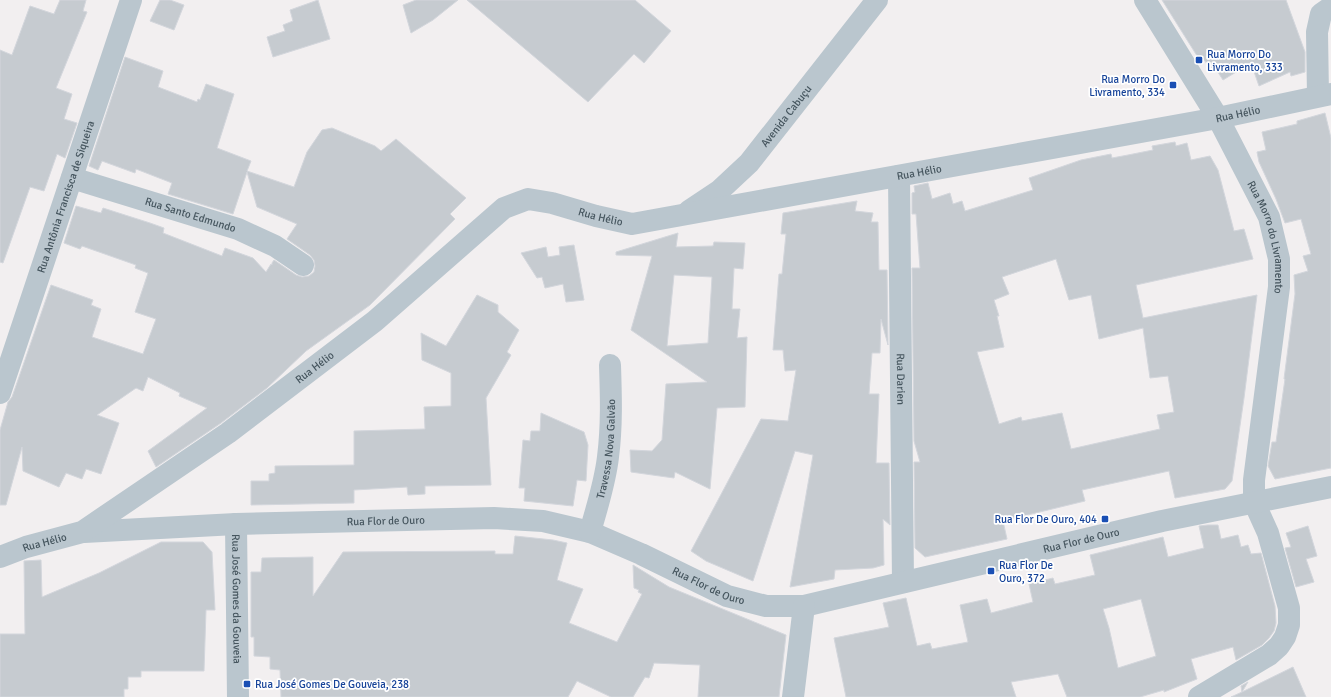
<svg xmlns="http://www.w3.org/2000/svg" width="1331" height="697" font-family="Signika,sans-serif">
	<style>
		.building { fill: #c6cbd0; stroke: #d3d6dc; fill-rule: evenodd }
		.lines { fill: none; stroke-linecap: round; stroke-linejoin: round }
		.minor { stroke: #bac6ce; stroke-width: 22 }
		.transit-dot { fill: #1a4fb4; stroke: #fff; stroke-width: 1.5 }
		.labels { text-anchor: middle; stroke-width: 3.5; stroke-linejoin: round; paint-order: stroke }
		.transit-label { font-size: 11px; fill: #164399; stroke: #fff; text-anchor: start }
		.street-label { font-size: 11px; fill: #46565f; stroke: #fff }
	</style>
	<rect width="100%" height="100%" fill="#f2eff0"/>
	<!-- building -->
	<path class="building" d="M60 0H86L83 11 87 12 56 88 72 94 64 119 77 123 65 158 57 154 44 191 30 187 3 263 0 262V50L12 55 30 6 54 14Z
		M160 0H170L184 5 174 30 150 21Z
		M318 0 330 39 273 57 267 37 285 31 283 25 293 21 290 10Z
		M416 0H458L433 20 411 33 403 5Z
		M467 0H635L671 31 644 63 634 54 588 102Z
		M1162 0H1286L1305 52V72L1291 76 1290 72 1259 86 1251 63 1223 80 1214 66 1210 68 1202 57 1199 59Z
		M125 57 163 71 158 87 197 102 198 99 200 100 206 84 234 94 217 148 251 161 247 171 294 187 307 152 322 130 332 128 375 146 381 151 396 139 466 198 450 214 455 219 370 305 306 351 267 388 221 423 156 467 148 451 207 408 179 396 180 393 148 377 143 391 136 388 97 415 119 423 101 474 86 469 82 479 66 473 59 487 23 471 22 447 6 505H0V430L8 402 12 397 51 285 93 300 91 305 101 309 92 337 143 354 156 319 135 312 148 273 135 268 136 265 82 246 80 249 64 243 76 206 101 213 103 208 150 223 164 228 163 233 222 256 225 248 253 258 266 272 271 264 272 265V263L274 260 296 275 302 277 309 276 314 272 315 266 314 260 310 255 287 239 297 224 257 207 247 172 233 214 168 194 172 183 136 169 135 173 102 161 98 170 89 166Z
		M1325 113 1331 138V468L1275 479 1268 466 1272 442H1276L1285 379H1284L1295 294 1294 275 1308 271 1303 256 1311 254 1301 219 1285 223 1276 199 1259 162 1257 152 1266 150 1262 132 1297 124V121Z
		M1175 142 1176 146 1187 143 1191 160 1210 156 1218 170 1234 231 1244 229 1253 259 1136 285 1143 318 1257 295 1244 398 1232 481 1225 489 1175 498 1169 471 1082 490 1085 501 1003 521 1007 539 925 557 915 548 914 462H920L914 441 912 268H920L916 214H912V193L915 192 914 186 928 183 932 199 950 193 953 204 962 201 965 211 1033 190 1029 178 1081 160 1111 154 1112 158 1128 155 1153 150 1152 146ZM1056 259 1069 300 1091 295 1099 339 1143 328 1150 378 1168 376 1174 412 1157 415 1160 429 1071 449 1062 413 1022 421 1021 417 999 424 977 352 1004 347 997 316H999L994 300 1009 294 1002 277Z
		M857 201 855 211 873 213 871 222H878L879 270H887L888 345 881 319 880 353H872L869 394H879L876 463H889L890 525 883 519 884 565 873 568 835 570 834 579 790 587 813 455 795 451 753 581 706 561 691 551 761 419 788 421 796 370 785 371 783 350H773L779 274H782L786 234H781L783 213Z
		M678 233 676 247 713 246 714 242 745 243 743 269 734 268 732 309H740L737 338 747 337 745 407 717 408 710 489 675 472 674 478 631 472 630 450 652 451 662 440 666 384 707 382 631 330 652 256 616 255V252ZM674 275 712 277 708 343 667 346Z
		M574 245 584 300 566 302 563 284 545 288 542 277 537 278 521 253 546 247 548 257 560 255 559 247Z
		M477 295 498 305V312L519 330 507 352 511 355 486 398 491 485 425 486V494L408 495 407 487 354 490V503L251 505V481H269V474L275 473V466L354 465V431L425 429 424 407 451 406V373L422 360 421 333 446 346Z
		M541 413 584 432 588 445 586 481 577 480 573 506 524 501 525 488H519L523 440 530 441 531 431H540Z
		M1208 525H1218L1221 539 1238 535 1241 547 1248 545 1251 554 1261 553 1275 606 1276 623 1274 631 1269 638 1262 645 1236 660 1233 647 1191 659 1197 679 1164 692V690L1140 697H1067L1058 674 1011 682 1016 697H846L834 638 889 627 883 603 906 598 917 646 930 643 932 649 968 642 960 605 987 599 991 613 1033 602 1029 584 1053 578 1055 584 1095 575 1090 555 1163 537 1168 557 1204 548 1199 526ZM1141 599 1156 656 1118 668 1109 628 1103 609Z
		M1308 526 1317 556 1306 559 1314 582 1296 587 1285 548 1291 547 1286 533Z
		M515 536 553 540 567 543 557 580 583 589 569 623 617 642 642 594 638 592 639 590 634 588 633 565 669 587 786 635 779 697H698L700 665 654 663 649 678 645 677 633 697H611L577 681 568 697H281L280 670 270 669V657L254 656V637H251V572H261L262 558 313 557V596L343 552 495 551V554H513Z
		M161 542H203L212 552 215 610H206L204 671H141V677H128V689H124V697H0V634H25L24 561 41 560 42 597 99 573Z
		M1293 667 1306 697H1231L1242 692 1241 686 1248 682 1242 692Z"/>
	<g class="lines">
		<!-- minor -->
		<g class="minor">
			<path id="s1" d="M1145 0 1218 118 1269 217 1279 259V287L1254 480V502L1268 533 1289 608V625L1285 637 1279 646 1269 655 1199 697"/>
			<path d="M1318 96 1317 32 1321 14 1331 7"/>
			<path id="s2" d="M899 176 903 582"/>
			<path id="s3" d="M72 178 238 229 275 246 303 265"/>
			<path id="s4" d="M689 211 719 191 749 163 877 0"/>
			<path id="s5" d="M0 393 131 0"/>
			<path id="s6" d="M236 524 238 697"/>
			<path id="s7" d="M84 532 236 524 494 518 543 521 590 532 641 554 727 596 766 606H804L1162 521 1331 487"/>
			<path id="s8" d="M590 532C597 507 605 483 608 457 612 426 611 395 610 365"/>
			<path id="s9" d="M0 557 26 547 82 532 228 433 375 321 504 208 528 199 552 203 596 216 632 224 1218 118 1331 94"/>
			<path d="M793 697 804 606"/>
		</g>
	</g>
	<!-- markers -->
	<g class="transit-dot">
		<rect x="1195" y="56" width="8" height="8" rx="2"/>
		<rect x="1169" y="81" width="8" height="8" rx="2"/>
		<rect x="1101" y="515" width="8" height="8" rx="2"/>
		<rect x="987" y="567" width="8" height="8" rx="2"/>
		<rect x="243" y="680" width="8" height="8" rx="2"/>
	</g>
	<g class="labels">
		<!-- transit labels -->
		<g class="transit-label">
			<text x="1207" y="58">Rua Morro Do<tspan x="1207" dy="13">Livramento, 333</tspan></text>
			<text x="1165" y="83" text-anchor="end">Rua Morro Do<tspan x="1165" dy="13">Livramento, 334</tspan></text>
			<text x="1097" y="523" text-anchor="end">Rua Flor De Ouro, 404</text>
			<text x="999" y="569">Rua Flor De<tspan x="999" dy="13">Ouro, 372</tspan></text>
			<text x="255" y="688">Rua José Gomes De Gouveia, 238</text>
		</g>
		<!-- street labels -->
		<g class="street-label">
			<text dy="4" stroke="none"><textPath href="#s9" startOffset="1367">Rua Hélio</textPath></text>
			<text dy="4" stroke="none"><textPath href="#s4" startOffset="137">Avenida Cabuçu</textPath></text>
			<text dy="4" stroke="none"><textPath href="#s9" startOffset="1043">Rua Hélio</textPath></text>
			<text dy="4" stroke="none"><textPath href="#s5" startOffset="207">Rua Antônia Francisca de Siqueira</textPath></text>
			<text dy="4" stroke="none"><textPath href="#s3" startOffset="124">Rua Santo Edmundo</textPath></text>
			<text dy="4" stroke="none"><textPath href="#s9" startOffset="719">Rua Hélio</textPath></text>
			<text dy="4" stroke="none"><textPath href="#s1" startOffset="269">Rua Morro do Livramento</textPath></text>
			<text dy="4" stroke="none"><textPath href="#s9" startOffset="371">Rua Hélio</textPath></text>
			<text dy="4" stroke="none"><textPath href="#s2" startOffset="203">Rua Darien</textPath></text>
			<text dy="4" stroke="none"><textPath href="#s8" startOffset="85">Travessa Nova Galvão</textPath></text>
			<text dy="4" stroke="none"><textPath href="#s7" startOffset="302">Rua Flor de Ouro</textPath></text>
			<text dy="4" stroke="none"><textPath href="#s7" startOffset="1022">Rua Flor de Ouro</textPath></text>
			<text dy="4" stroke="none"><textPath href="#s9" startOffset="47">Rua Hélio</textPath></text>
			<text dy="4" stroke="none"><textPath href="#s7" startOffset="638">Rua Flor de Ouro</textPath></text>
			<text dy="4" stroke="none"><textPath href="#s6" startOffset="75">Rua José Gomes da Gouveia</textPath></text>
		</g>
	</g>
</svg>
